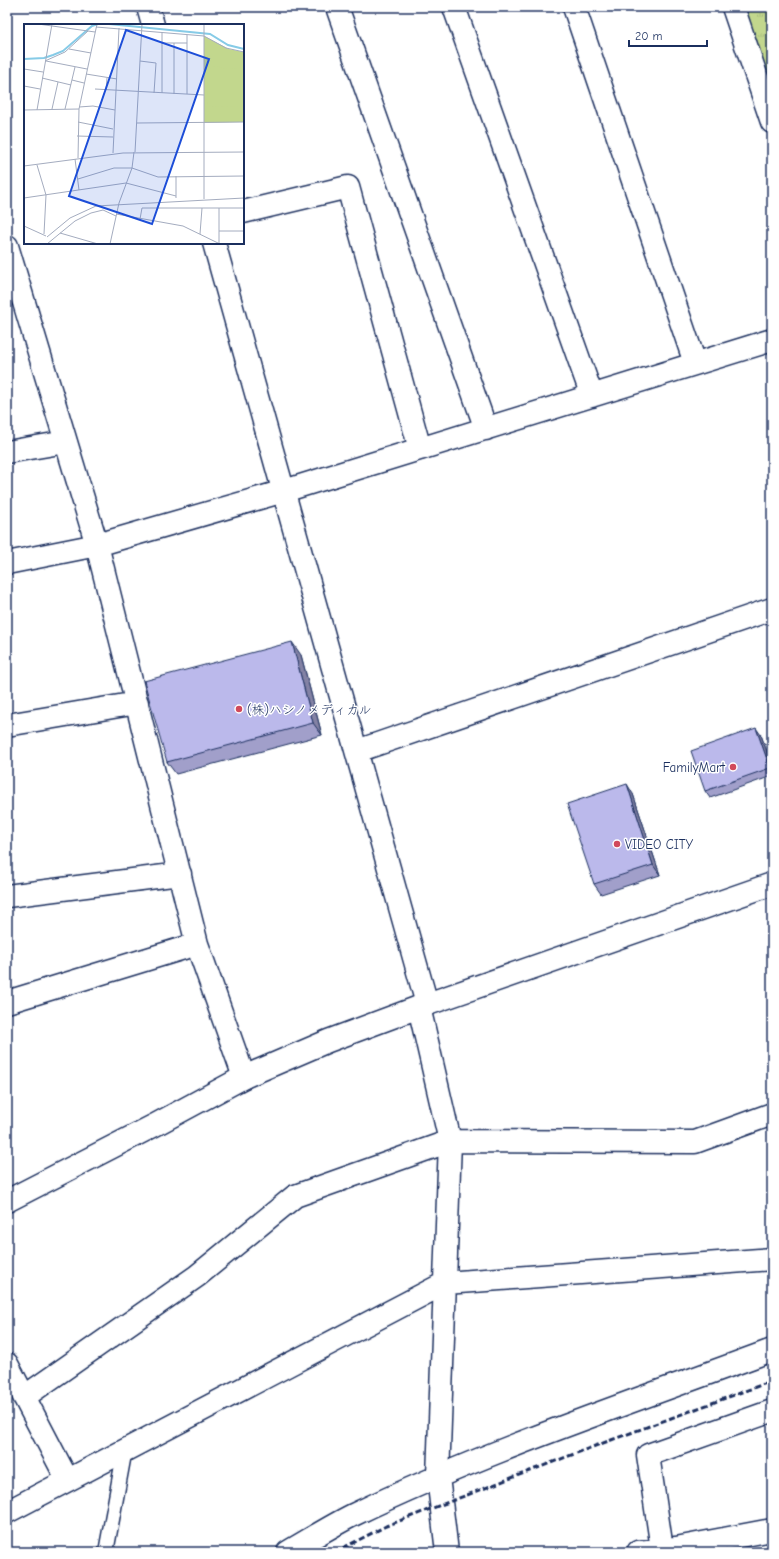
<svg xmlns="http://www.w3.org/2000/svg" width="779" height="1559" font-family="'Comic Neue','Klee One',sans-serif">
	<style>
		.grass { fill: url(#grass-tufts); stroke: #6e8376 }
		.lines { fill: none; stroke-linecap: round; stroke-linejoin: round }
		.lane-casing { stroke: #1b2f5e; stroke-width: 17 }
		.street-casing { stroke: #1b2f5e; stroke-width: 25 }
		.secondary-casing { stroke: #1b2f5e; stroke-width: 25 }
		.lane { stroke: #fff; stroke-width: 14 }
		.street { stroke: #fff; stroke-width: 22 }
		.secondary { stroke: #fff; stroke-width: 22 }
		.rail { stroke: #1b2f5e; stroke-width: 3; stroke-dasharray: 6 3; stroke-linecap: butt }
		.wall { fill: #a19fca; stroke: #1b2f5e }
		.shaded-wall { fill: #8382a4; stroke: #1b2f5e }
		.building { fill: #bbb9eb; stroke: #1b2f5e }
		.poi-dot { fill: #d1495b; stroke: #fff; stroke-width: 1.5 }
		.labels { text-anchor: middle; stroke-width: 3; stroke-linejoin: round; paint-order: stroke }
		.poi-label { font-size: 13px; fill: #1b2f5e; stroke: #fff; text-anchor: start }
		.inset-river { fill: none; stroke: #86cbe7; stroke-width: 2 }
		.inset-road { fill: none; stroke: #a4acbf; stroke-width: 1 }
		.view { fill: #1d4ed8; fill-opacity: 0.15; stroke: #1d4ed8; stroke-width: 2 }
		.inset-edge { fill: none; stroke: #1b2f5e; stroke-width: 2 }
	</style>
	<defs>
		<pattern id="grass-tufts" width="24" height="20" patternUnits="userSpaceOnUse"><rect width="24" height="20" fill="#c2d78d"/><path d="M3 7l-1-3M5 7V3M7 7l1-3M15 17l-1-3M17 17v-4M19 17l1-3" fill="none" stroke="#a6b97c"/></pattern>
	</defs>
	<rect width="100%" height="100%" fill="#fff"/>
	<filter id="ink" filterUnits="userSpaceOnUse"><feTurbulence type="fractalNoise" baseFrequency=".025" numOctaves="2"/><feDisplacementMap in="SourceGraphic" scale="8" xChannelSelector="R" yChannelSelector="G"/><feConvolveMatrix kernelMatrix="1 2 1 2 8 2 1 2 1" color-interpolation-filters="sRGB"/></filter>
	<g filter="url(#ink)">
		<!-- grass -->
		<path class="grass" d="M735 7H772V114Z"/>
		<g class="lines">
			<!-- lane casing -->
			<g class="lane-casing">
				<path id="lane" d="M106 1552 125 1449"/>
			</g>
			<!-- street casing -->
			<g class="street-casing">
				<path id="street" d="M337 7 486 429
					M454 7 592 396
					M574 7 695 363
					M733 7 772 122
					M243 212 348 187 420 449
					M7 246 97 545 197 944 244 1077
					M7 452 66 442
					M7 563 97 545 284 491 772 340
					M7 725 137 703
					M357 751 772 609
					M7 896 180 874
					M7 1002 197 944
					M419 1007 450 1141 438 1477 447 1552
					M7 1364 67 1479
					M24 1397 197 1276 295 1196 450 1141 695 1142 772 1114
					M7 1512 445 1283 772 1259
					M662 1549 648 1455 772 1411
					M288 1552C309 1540 331 1526 353 1515 488 1450 632 1402 772 1350
					M638 1552 676 1548 772 1530"/>
			</g>
			<!-- secondary casing -->
			<g class="secondary-casing">
				<path id="secondary" d="M148 7 153 25
					M214 243 427 1004
					M7 1201 155 1125 244 1077 328 1041 419 1007 772 884"/>
			</g>
			<!-- lane -->
			<use href="#lane" class="lane"/>
			<!-- street -->
			<use href="#street" class="street"/>
			<!-- secondary -->
			<use href="#secondary" class="secondary"/>
			<!-- rail -->
			<path class="rail" d="M335 1552 386 1526 595 1446 772 1381"/>
		</g>
		<!-- wall -->
		<path class="wall" d="M301 655 322 735 176 774 167 762Z
			M761 735 772 766V776L710 798 705 791Z
			M633 794 660 875 601 894 594 884Z"/>
		<!-- shaded-wall -->
		<path class="shaded-wall" d="M292 642 301 655 322 735 313 723Z
			M756 728 761 735 772 766V770L770 768Z
			M627 784 633 794 660 875 653 865Z"/>
		<!-- building -->
		<path class="building" d="M292 642 313 723 167 762 144 681Z
			M756 728 770 768 705 791 691 751Z
			M627 784 653 865 594 884 567 804Z"/>
	</g>
	<!-- markers -->
	<g class="poi-dot">
		<circle cx="239" cy="709" r="4"/>
		<circle cx="733" cy="767" r="4"/>
		<circle cx="617" cy="844" r="4"/>
	</g>
	<g class="labels">
		<!-- poi labels -->
		<g class="poi-label">
			<text x="247" y="714">(株)ハシノメディカル</text>
			<text x="725" y="772" text-anchor="end">FamilyMart</text>
			<text x="625" y="849">VIDEO CITY</text>
		</g>
	</g>
	<!-- overview -->
	<g transform="translate(24 24)">
		<rect width="220" height="220" fill="#fff"/>
		<path d="M180 12 205 25 220 28V98L180 99Z" fill="#c2d78d"/>
		<path d="M192 41 199 45 220 44V82L183 83 184 46Z" fill="#c2d78d"/>
		<path class="inset-river" d="M85 0 186 10 204 21 220 25M0 35 20 34 29 31 39 27 68 2 74 0"/>
		<path class="inset-road" d="M14 0 71 8M180 0V175M72 3 180 12 202 24 220 28M138 8V69M138 19H163M150 19V70M45 25 67 29M21 37 41 28 64 7M22 37 63 45M116 37 132 39 130 69M0 45 19 48M62 50 93 55M18 54 47 61M48 56 60 59M0 62 16 65M71 65 180 71M82 66 83 54M163 70V11M55 83 69 82 91 86M28 85 34 58M41 85 51 43M0 86 55 85M13 86 28 0M54 98 89 105M113 99 220 98M53 112 89 113M111 128 118 0M89 129 95 4M54 134 55 85 73 0M51 135 55 166M13 141 22 171 20 210M0 142 99 129 220 128M152 152V174M54 155 90 144H108L134 153 220 152M0 174 102 159 152 172M195 184V219M92 190 159 202 196 220M116 195 118 184H220M0 202 22 212M195 207H220M36 209 74 220M176 210 178 184M23 213 46 194 72 182 220 174M23 220 51 197 67 189 79 186 92 192M86 220 95 179 108 144 110 128"/>
		<path class="view" d="M102 6 185 35 128 200 45 172Z"/>
		<rect width="220" height="220" class="inset-edge"/>
	</g>
	<!-- margin -->
	<rect width="779" height="1559" fill="none" stroke="#fff" stroke-width="24"/>
	<rect x="12" y="12" width="755" height="1535" fill="none" stroke="#1b2f5e" stroke-width="1.5" filter="url(#ink)"/>
	<!-- scale -->
	<path d="M629 40v6h78v-6" fill="none" stroke="#1b2f5e" stroke-width="2"/>
	<text x="635" y="40" font-size="12" fill="#1b2f5e" stroke="#ffffff" stroke-width="3" paint-order="stroke">20 m</text>
</svg>
